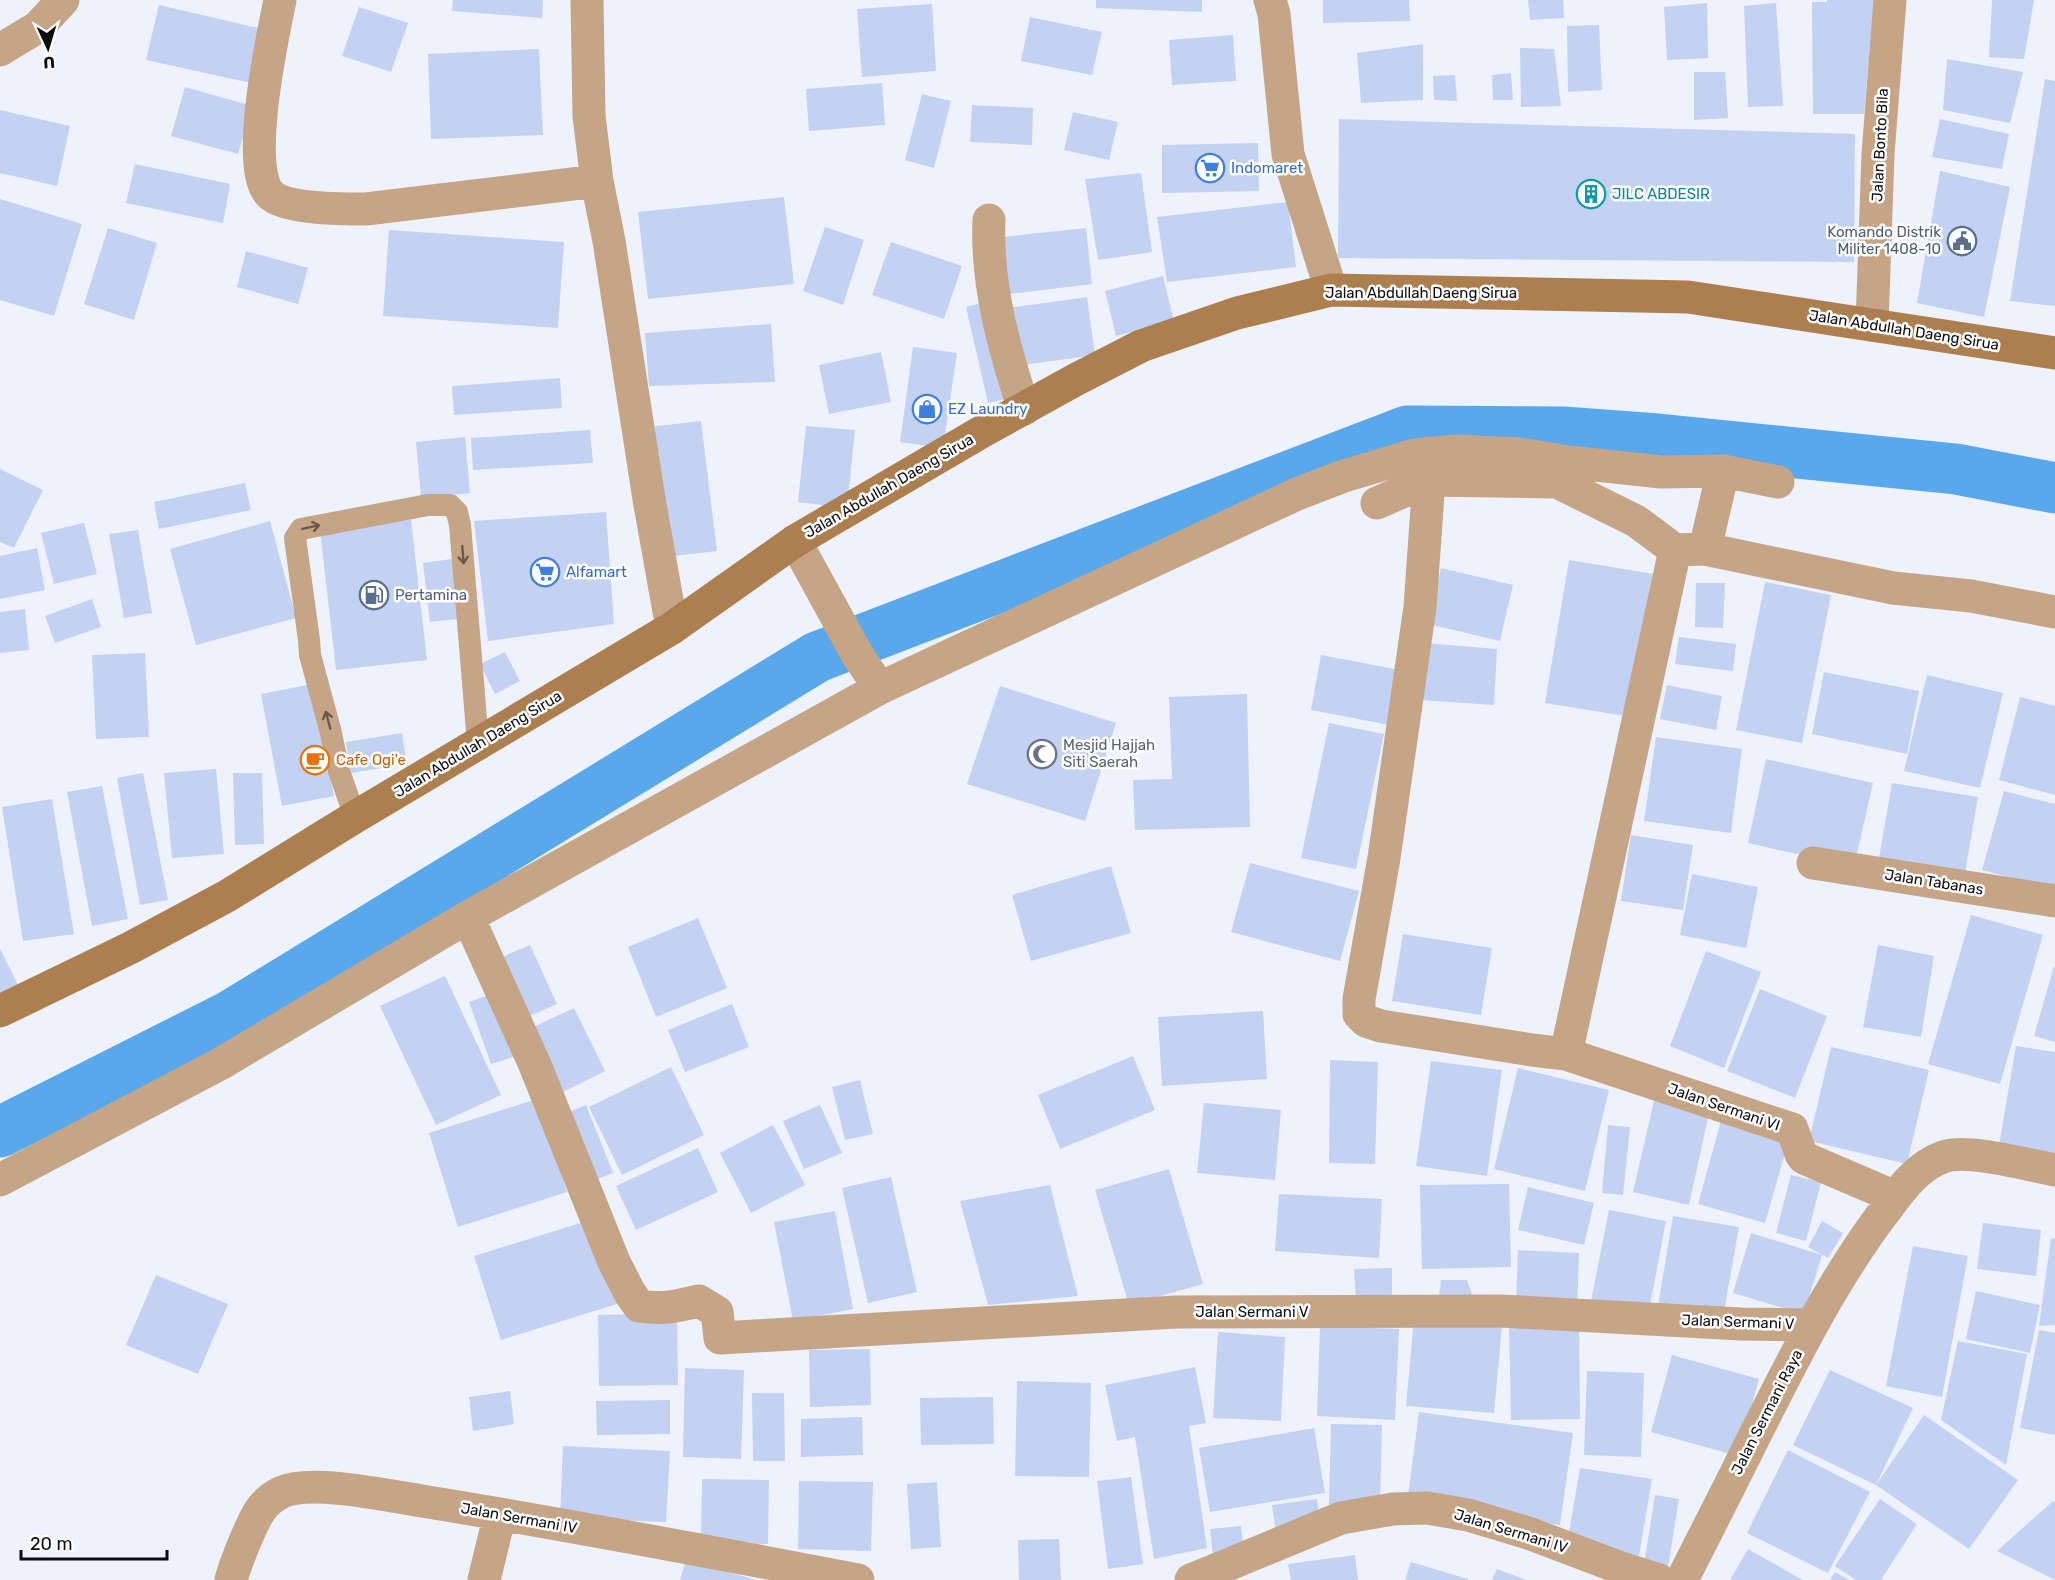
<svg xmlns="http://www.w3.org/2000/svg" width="2055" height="1580" font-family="Rubik,sans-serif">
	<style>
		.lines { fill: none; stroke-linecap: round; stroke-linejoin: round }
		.canal { stroke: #58a8eb; stroke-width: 51 }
		.building { fill: #c3d1f3 }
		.service { stroke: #c5a586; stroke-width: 22 }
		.minor { stroke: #c5a586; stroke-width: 33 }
		.secondary { stroke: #ad7f4f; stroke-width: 33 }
		.oneway { stroke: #68594c }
		.labels { text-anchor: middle; stroke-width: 5; stroke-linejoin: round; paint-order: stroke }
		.street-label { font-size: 15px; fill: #0c0d11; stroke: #fff }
		.shop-label { font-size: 15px; fill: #366cbe; stroke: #fff; text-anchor: start }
		.culture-label { font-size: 15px; fill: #0d838f; stroke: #fff; text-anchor: start }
		.service-label { font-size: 15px; fill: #4e5e75; stroke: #fff; text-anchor: end }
		.worship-label { font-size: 15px; fill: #5b616d; stroke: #fff; text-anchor: start }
		.food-label { font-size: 15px; fill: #c56008; stroke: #fff; text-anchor: start }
	</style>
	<rect width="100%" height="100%" fill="#edf2fc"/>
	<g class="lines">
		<!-- canal -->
		<path class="canal" d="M0 1132 230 1016 817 657 1407 431 1563 432 1658 439 1956 469 2055 488"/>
	</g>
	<!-- building -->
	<path class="building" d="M453 0H543L542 18 452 11Z
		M1096 0H1202V12L1096 8Z
		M1323 0H1409L1410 21 1323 23Z
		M1528 0H1563L1564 18 1530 20Z
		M1827 0H1874L1864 114H1813L1812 2H1827Z
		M1992 0H2034L2024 59 1989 57Z
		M1707 3 1708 58 1667 60 1664 7Z
		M1776 3 1783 106 1748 107 1744 6Z
		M932 4 936 71 862 77 857 9Z
		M159 5 263 29 251 83 146 60Z
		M359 7 408 23 391 72 342 56Z
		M1030 17 1102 32 1092 75 1021 61Z
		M1599 25 1602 90 1568 92 1567 26Z
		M1233 35 1236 81 1172 85 1169 40Z
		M1423 44V100L1361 103 1357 53Z
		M1520 48 1554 49 1561 106 1521 107Z
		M539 49 543 135 431 139 428 54Z
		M1947 59 2023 72 2010 123 1943 110Z
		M1694 72H1725L1728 118 1694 120Z
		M1511 73 1513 100H1493L1492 75Z
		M1455 75 1457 101 1434 100 1433 76Z
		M2045 79 2055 81V306L2010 301Z
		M882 83 885 125 809 131 806 89Z
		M185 87 252 106 238 154 171 136Z
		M922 94 951 101 934 168 905 160Z
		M972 105 1033 108 1032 145 970 142Z
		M0 110 70 126 57 186 0 173Z
		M1073 112 1118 122 1109 160 1064 150Z
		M1339 119 1855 134 1854 262 1338 258Z
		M1940 119 2009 134 2002 169 1932 157Z
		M1258 143 1259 191 1162 193V145Z
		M135 164 230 184 223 223 126 203Z
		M1940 171 2010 187 1984 317 1917 303Z
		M1141 173 1152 252 1098 260 1085 179Z
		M784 197 794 284 648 299 638 212Z
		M0 199 82 224 54 316 0 300Z
		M1288 202 1296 267 1167 282 1157 217Z
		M825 227 864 240 843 305 803 291Z
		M108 228 157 243 134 320 84 304Z
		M1086 228 1092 284 1002 295 994 238Z
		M389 230 564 242 558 328 383 316Z
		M891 242 962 266 944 319 872 295Z
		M246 251 308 268 298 304 237 287Z
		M1163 276 1174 321 1116 336 1105 291Z
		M1087 297 1095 355 1016 366 1008 308Z
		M988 301 1010 398 988 403 966 307Z
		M771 324 775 382 649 386 645 333Z
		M913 347 957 353 943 448 900 442Z
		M881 352 891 402 829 414 819 365Z
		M560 378 562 408 454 415 452 386Z
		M701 421 717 551 665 557 649 427Z
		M806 426 855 430 847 508 798 502Z
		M590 430 593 463 473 470 471 438Z
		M465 437 470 493 421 498 416 442Z
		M0 469 43 490 14 548 0 542Z
		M245 483 251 510 159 529 154 502Z
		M606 512 614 624 488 641 474 521Z
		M411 520 427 660 336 670 320 530Z
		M270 521 296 618 196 645 170 549Z
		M84 523 97 574 54 584 41 533Z
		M138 530 152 613 124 618 109 534Z
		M37 548 45 590 0 599V556Z
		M459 558 466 618 430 622 423 563Z
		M1569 560 1654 574 1631 717 1545 703Z
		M1441 568 1513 585 1500 641 1428 624Z
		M1765 582 1831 595 1802 743 1736 730Z
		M1696 583H1725L1723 628 1695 627Z
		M92 599 101 627 55 643 45 616Z
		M25 609 29 650 0 653V612Z
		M1679 637 1736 644 1733 671 1675 664Z
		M1424 643 1497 649 1494 705 1420 700Z
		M505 652 520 681 495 694 480 664Z
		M145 653 149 737 96 739 92 655Z
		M1321 655 1400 670 1389 725 1311 710Z
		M1824 672 1919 691 1907 754 1812 734Z
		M1927 675 2003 693 1980 788 1904 771Z
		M312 684 334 796 282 806 261 694Z
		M1667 685 1722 696 1716 730 1660 719Z
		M1000 686 1116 723 1085 821 967 784Z
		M1247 694 1250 827 1135 830 1133 780 1172 779 1169 697Z
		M2020 697 2055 706V795L1999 780Z
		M1329 723 1384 734 1356 869 1301 858Z
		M402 733 407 764 351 773 346 742Z
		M1656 737 1742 749 1731 833 1644 821Z
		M1766 759 1873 783 1854 867 1748 843Z
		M216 769 224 854 172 858 164 773Z
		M143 773 168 900 140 905 117 778Z
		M233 773H262L264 844 235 845Z
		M1892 783 1978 797 1964 879 1878 864Z
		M102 786 128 919 92 926 67 792Z
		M2004 791 2055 804V890L1982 870Z
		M52 799 74 934 23 941 2 807Z
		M1631 835 1693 845 1683 910 1621 901Z
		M1250 863 1359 891 1340 961 1231 932Z
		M1111 866 1131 933 1031 961 1012 895Z
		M1692 874 1758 887 1746 948 1680 935Z
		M1971 915 2043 935 2000 1084 1928 1064Z
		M698 918 727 988 656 1017 628 947Z
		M1403 934 1492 948 1481 1015 1392 1001Z
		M530 945 557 1004 523 1019 497 959Z
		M1878 945 1934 956 1921 1037 1863 1027Z
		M0 949 19 987 0 996Z
		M1706 951 1761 972 1724 1068 1670 1046Z
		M2054 966H2055V1042L2034 1036Z
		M445 976 501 1095 436 1125 380 1006Z
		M1760 989 1827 1016 1795 1098 1727 1071Z
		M495 993 516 1056 491 1064 469 1002Z
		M732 1004 749 1047 685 1072 668 1030Z
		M574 1008 605 1071 559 1094 527 1030Z
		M1263 1011 1267 1079 1162 1086 1158 1017Z
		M2016 1046 2055 1052V1161L1998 1151Z
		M1831 1047 1929 1070 1907 1164 1809 1141Z
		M1133 1056 1155 1110 1060 1149 1038 1095Z
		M1330 1060 1378 1062 1375 1164 1329 1163Z
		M1431 1061 1502 1070 1487 1176 1416 1166Z
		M671 1067 704 1135 622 1175 589 1107Z
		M1518 1068 1609 1090 1585 1191 1494 1169Z
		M860 1080 873 1134 845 1140 832 1087Z
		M537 1099 567 1192 458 1227 429 1133Z
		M1654 1101 1709 1113 1689 1205 1633 1192Z
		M1204 1103 1281 1110 1275 1180 1197 1173Z
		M586 1105 613 1173 585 1184 558 1116Z
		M820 1105 842 1153 804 1169 783 1121Z
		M1722 1117 1790 1136 1765 1223 1698 1204Z
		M773 1125 805 1185 751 1213 720 1153Z
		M1608 1125 1630 1127 1623 1195 1602 1193Z
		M698 1148 718 1192 636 1230 616 1186Z
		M1169 1169 1203 1284 1129 1305 1095 1190Z
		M1791 1175 1821 1182 1806 1241 1776 1233Z
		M891 1177 917 1292 868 1303 842 1188Z
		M1509 1184 1511 1267 1422 1269 1420 1185Z
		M1050 1185 1078 1296 988 1305 960 1201Z
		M1528 1187 1594 1203 1584 1245 1518 1230Z
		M1279 1194 1382 1199 1379 1258 1275 1251Z
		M1609 1210 1666 1221 1648 1316 1590 1306Z
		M835 1211 853 1309 793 1321 774 1222Z
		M1673 1216 1739 1227 1723 1317 1658 1306Z
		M590 1220 617 1304 501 1340 474 1256Z
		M1822 1221 1843 1233 1828 1258 1808 1247Z
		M1983 1223 2041 1230 2036 1276 1977 1269Z
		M1751 1233 1822 1255 1804 1314 1733 1293Z
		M2051 1238 2055 1239V1325L2039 1326Z
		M1913 1246 1968 1256 1942 1397 1886 1386Z
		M1518 1250 1579 1253 1577 1311 1516 1309Z
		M1392 1268V1300L1356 1303 1354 1269Z
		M156 1275 228 1304 198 1374 126 1345Z
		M1441 1280H1467L1475 1304 1438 1305Z
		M1976 1291 2040 1305 2030 1353 1966 1339Z
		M677 1313 678 1385 599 1386 598 1315Z
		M1414 1319 1502 1326 1494 1413 1406 1406Z
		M1579 1325 1580 1419 1511 1420 1509 1326Z
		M1320 1326 1399 1329 1395 1420 1317 1416Z
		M2039 1330 2055 1333V1435L2020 1428Z
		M1218 1332 1285 1337 1281 1421 1213 1418Z
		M1958 1341 2027 1354 2006 1465 1941 1420Z
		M870 1349 871 1405 810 1407 809 1350Z
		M1672 1355 1759 1379 1738 1456 1651 1432Z
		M1195 1367 1206 1423 1189 1426 1207 1548 1154 1559 1135 1437 1117 1441 1105 1385Z
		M685 1368 744 1370 741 1459 683 1457Z
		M1830 1370 1913 1408 1876 1485 1793 1445Z
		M1587 1371 1644 1373 1641 1457 1584 1455Z
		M1017 1381 1091 1383 1089 1477 1015 1476Z
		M510 1391 514 1424 473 1431 469 1397Z
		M752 1393H784L785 1461H753Z
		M993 1397 994 1444 921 1445 920 1398Z
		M670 1400V1434L597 1435 596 1401Z
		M1419 1412 1573 1433 1560 1525 1407 1504Z
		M1924 1415 2018 1480 1969 1549 1876 1485Z
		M862 1417 863 1455 801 1457V1419Z
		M1331 1424 1382 1425 1380 1506 1329 1505Z
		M1314 1428 1325 1493 1210 1512 1199 1448Z
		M563 1446 670 1451 666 1522 560 1518Z
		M1788 1450 1870 1492 1828 1573 1747 1533Z
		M1580 1468 1652 1479 1639 1556 1567 1544Z
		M1131 1477 1143 1564 1108 1569 1097 1481Z
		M702 1479 769 1480 768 1544 701 1543Z
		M799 1481 873 1482 871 1551 798 1549Z
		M937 1482 941 1547 911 1549 907 1484Z
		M1655 1495 1679 1499 1667 1574 1643 1571Z
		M1317 1499 1321 1525 1276 1532 1272 1505Z
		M1880 1499 1917 1524 1881 1580H1856L1835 1566Z
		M2053 1501 2055 1502V1580L1997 1551Z
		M1241 1526 1244 1552 1213 1555 1210 1529Z
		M1059 1539 1061 1580H1019L1018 1540Z
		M1748 1549 1803 1580H1730Z
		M1355 1555 1358 1580H1291L1288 1564Z
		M686 1560 753 1579V1580H680Z
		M1411 1562 1468 1579V1580H1405Z
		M1497 1569 1527 1580H1492Z
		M1835 1572 1849 1580H1830Z"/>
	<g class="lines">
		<!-- service -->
		<path class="service" d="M355 817 339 771 330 729 310 655 309 640 295 538 301 529 428 505H450L457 512 460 525 478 743"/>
		<!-- minor -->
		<path class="minor" d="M280 0C273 35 243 171 271 195 286 209 345 209 366 209L597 181
			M587 0 589 116 597 181 609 241 649 499 672 628
			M1270 0 1274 14 1288 154 1331 290
			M0 50 38 27 63 0
			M989 220C986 283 1004 349 1024 409
			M1872 325 1878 154 1890 0
			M1428 453 1429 480 1420 607 1384 858 1359 999V1014L1366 1021 1381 1026 1532 1050 1566 1054 1792 1129 1801 1154 1804 1158 1895 1197
			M1377 503 1429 480 1557 482 1636 521 1675 550 1705 549 1893 588 1971 596 2055 612
			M795 541 858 656 880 688
			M1705 549 1723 471
			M1813 863 2055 901
			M468 917 535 1065 614 1262 630 1293 639 1306C664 1310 675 1306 699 1301L717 1312 720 1338 1177 1312 1501 1311 1741 1324 1811 1325
			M1566 1054 1675 550
			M0 1180 220 1064 468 917 880 688 1297 494 1341 477 1414 455 1457 451 1519 454 1569 462 1661 472 1723 471 1778 482
			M231 1580C236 1562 251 1524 261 1509 266 1502 274 1496 282 1492 314 1478 398 1498 434 1503 576 1526 717 1553 858 1580
			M484 1580 500 1514
			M1191 1580 1341 1518 1393 1509 1427 1508 1468 1515 1528 1533 1621 1568 1659 1580
			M1682 1580C1705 1534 1729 1488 1752 1441 1791 1364 1829 1286 1881 1216 1898 1194 1915 1167 1943 1157 1966 1148 2028 1165 2055 1170"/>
		<!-- secondary -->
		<path class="secondary" d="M0 1011 130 948 227 896 355 817 672 628 795 541 983 431 1075 380 1141 346 1237 313 1331 290 1688 297 2055 353"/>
	</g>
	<!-- one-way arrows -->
	<defs><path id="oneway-shaft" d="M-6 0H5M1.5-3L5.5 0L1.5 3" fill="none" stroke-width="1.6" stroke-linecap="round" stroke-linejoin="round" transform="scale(1.5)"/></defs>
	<g class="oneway">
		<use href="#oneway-shaft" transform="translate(311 527) rotate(-12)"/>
		<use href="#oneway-shaft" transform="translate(463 555) rotate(85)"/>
		<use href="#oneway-shaft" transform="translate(328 720) rotate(-105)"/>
	</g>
	<!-- icons -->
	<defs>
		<g id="supermarket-ring" transform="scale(1.5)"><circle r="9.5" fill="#fff" stroke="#3f7fe0" stroke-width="1.5"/><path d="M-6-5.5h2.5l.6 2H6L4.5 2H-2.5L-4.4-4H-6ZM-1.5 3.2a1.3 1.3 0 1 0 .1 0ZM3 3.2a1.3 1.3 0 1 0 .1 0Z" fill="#3f7fe0"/></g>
		<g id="building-ring" transform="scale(1.5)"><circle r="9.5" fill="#fff" stroke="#0f9aa8" stroke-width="1.5"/><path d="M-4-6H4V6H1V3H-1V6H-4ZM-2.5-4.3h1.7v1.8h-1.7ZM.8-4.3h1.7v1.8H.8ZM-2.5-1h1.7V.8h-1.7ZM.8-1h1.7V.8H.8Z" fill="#0f9aa8"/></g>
		<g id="civic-ring" transform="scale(1.5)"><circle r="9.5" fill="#fff" stroke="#5c6f8a" stroke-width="1.5"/><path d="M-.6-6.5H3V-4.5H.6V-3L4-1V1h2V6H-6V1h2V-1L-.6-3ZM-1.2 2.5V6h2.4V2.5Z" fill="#5c6f8a"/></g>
		<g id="shop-ring" transform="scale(1.5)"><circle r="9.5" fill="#fff" stroke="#3f7fe0" stroke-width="1.5"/><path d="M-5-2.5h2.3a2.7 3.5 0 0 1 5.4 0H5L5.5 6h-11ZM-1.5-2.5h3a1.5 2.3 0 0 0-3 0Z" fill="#3f7fe0"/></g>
		<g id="fuel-ring" transform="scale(1.5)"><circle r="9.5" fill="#fff" stroke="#5c6f8a" stroke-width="1.5"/><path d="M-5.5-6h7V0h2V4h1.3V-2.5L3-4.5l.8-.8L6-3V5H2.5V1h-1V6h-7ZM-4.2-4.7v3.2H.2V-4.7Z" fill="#5c6f8a"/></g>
		<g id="mosque-ring" transform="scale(1.5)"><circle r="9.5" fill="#fff" stroke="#6b7280" stroke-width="1.5"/><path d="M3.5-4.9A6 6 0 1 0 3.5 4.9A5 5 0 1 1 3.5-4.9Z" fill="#6b7280"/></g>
		<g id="cafe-ring" transform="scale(1.5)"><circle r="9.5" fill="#fff" stroke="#e8710a" stroke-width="1.5"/><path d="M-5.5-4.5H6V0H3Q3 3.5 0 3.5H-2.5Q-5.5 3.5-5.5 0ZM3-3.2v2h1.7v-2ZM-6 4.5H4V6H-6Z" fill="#e8710a"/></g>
	</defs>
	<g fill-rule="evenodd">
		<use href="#supermarket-ring" x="1210" y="168"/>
		<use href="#building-ring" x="1591" y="194"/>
		<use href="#civic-ring" x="1962" y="241"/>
		<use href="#shop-ring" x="927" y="409"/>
		<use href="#supermarket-ring" x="545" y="572"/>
		<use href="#fuel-ring" x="374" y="595"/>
		<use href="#mosque-ring" x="1042" y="754"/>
		<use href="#cafe-ring" x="315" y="760"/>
	</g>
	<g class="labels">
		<!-- street labels -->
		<g class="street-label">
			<text transform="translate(1880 145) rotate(-87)" y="5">Jalan Bonto Bila</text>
			<text x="1421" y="298">Jalan Abdullah Daeng Sirua</text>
			<text transform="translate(1904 330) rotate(9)" y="5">Jalan Abdullah Daeng Sirua</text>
			<text transform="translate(889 486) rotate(-30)" y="5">Jalan Abdullah Daeng Sirua</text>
			<text transform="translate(478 744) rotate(-31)" y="5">Jalan Abdullah Daeng Sirua</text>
			<text transform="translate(1934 882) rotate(9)" y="5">Jalan Tabanas</text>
			<text transform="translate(1724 1107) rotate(19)" y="5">Jalan Sermani VI</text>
			<text x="1252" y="1317">Jalan Sermani V</text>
			<text transform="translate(1738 1322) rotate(2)" y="5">Jalan Sermani V</text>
			<text transform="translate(1767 1412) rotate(-63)" y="5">Jalan Sermani Raya</text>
			<text transform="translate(519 1518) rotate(10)" y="5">Jalan Sermani IV</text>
			<text transform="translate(1511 1531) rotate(17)" y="5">Jalan Sermani IV</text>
		</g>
		<!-- shop labels -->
		<g class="shop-label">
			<text x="1231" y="173">Indomaret</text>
			<text x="948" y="414">EZ Laundry</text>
			<text x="566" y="577">Alfamart</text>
		</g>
		<!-- culture labels -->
		<g class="culture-label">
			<text x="1612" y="199">JILC ABDESIR</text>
		</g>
		<!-- service labels -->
		<g class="service-label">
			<text x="1941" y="237">Komando Distrik<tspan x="1941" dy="17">Militer 1408-10</tspan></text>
			<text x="395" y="600" text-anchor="start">Pertamina</text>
		</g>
		<!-- worship labels -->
		<g class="worship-label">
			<text x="1063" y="750">Mesjid Hajjah<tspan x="1063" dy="17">Siti Saerah</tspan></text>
		</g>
		<!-- food labels -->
		<g class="food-label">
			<text x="336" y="765">Cafe Ogi'e</text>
		</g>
	</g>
	<!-- north arrow -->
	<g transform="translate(48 48) rotate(176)" stroke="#ffffff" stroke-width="4.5" paint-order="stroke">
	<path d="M0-4.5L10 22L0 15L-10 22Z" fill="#0c0d11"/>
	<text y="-9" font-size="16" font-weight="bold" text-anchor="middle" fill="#0c0d11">U</text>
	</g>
	<!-- scale -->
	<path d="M21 1550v9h146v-9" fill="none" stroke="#0c0d11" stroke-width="3"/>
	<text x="30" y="1550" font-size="18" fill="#0c0d11" stroke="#ffffff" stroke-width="4.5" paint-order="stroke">20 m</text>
</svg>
